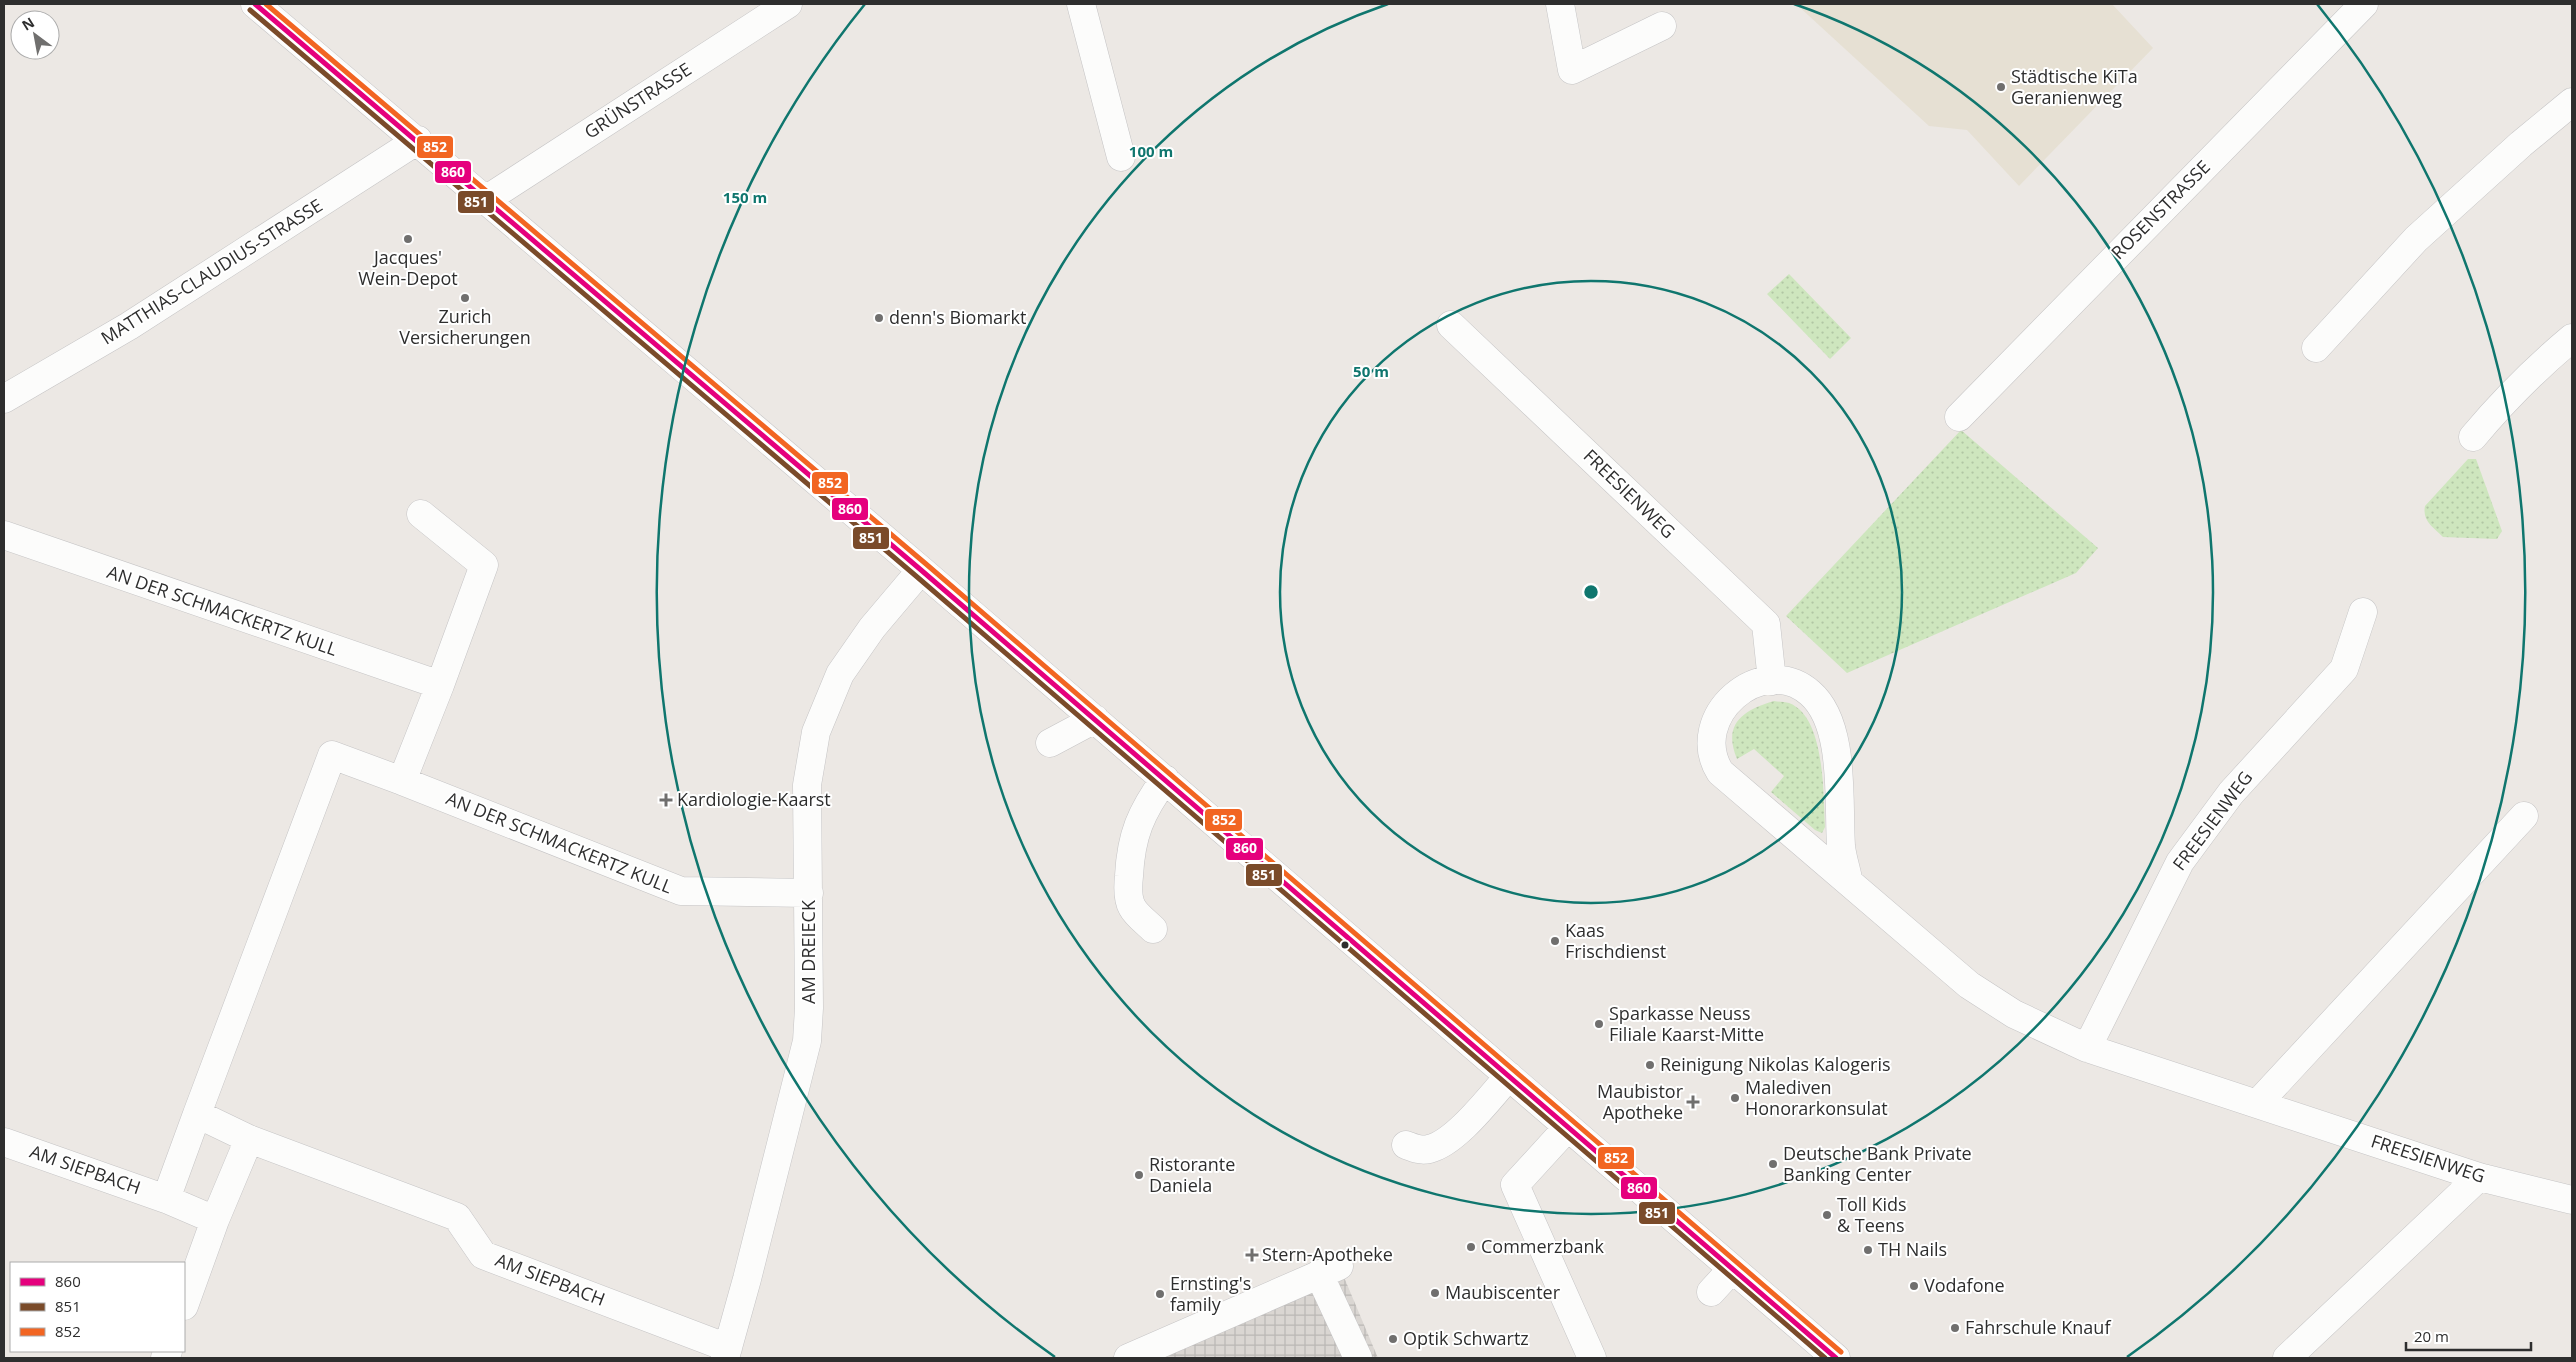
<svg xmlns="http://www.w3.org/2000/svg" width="2576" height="1362" font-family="'Open Sans',sans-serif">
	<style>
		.education { fill: #e6e0d3 }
		.grass { fill: url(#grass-dots) }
		.plaza { fill: url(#plaza-grid) }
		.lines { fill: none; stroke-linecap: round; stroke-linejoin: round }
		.minor-casing { stroke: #c5c4c5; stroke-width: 29 }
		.minor { stroke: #fcfcfb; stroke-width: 28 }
		.bus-1-casing { stroke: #fff; stroke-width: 9 }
		.bus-2-casing { stroke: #fff; stroke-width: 9 }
		.bus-3-casing { stroke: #fff; stroke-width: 9 }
		.bus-1 { stroke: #e5007d; stroke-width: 5 }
		.bus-2 { stroke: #7a4b2a; stroke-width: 5 }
		.bus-3 { stroke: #f26522; stroke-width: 5 }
		.ring { fill: none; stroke: #0f766e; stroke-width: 2.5 }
		.poi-dot { fill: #706f6e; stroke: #fff; stroke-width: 2 }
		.bus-dot { fill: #2e2e2e; stroke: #fff; stroke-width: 2 }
		.labels { text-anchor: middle; stroke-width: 4; stroke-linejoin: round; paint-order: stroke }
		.poi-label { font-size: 18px; fill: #2e2e2e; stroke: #fff; text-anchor: start }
		.street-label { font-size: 18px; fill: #2e2e2e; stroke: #fff }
		.centre { fill: #0f766e; stroke: #fff; stroke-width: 2.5 }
		.ring-label { font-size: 15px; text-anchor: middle; font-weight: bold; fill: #0f766e; stroke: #fff; stroke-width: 4; stroke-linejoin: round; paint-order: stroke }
		.line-badge { stroke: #fff; stroke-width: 2 }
		.badge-label { font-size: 14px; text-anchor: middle; font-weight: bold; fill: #fff }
	</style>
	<defs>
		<pattern id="grass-dots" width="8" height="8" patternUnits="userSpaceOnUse" patternTransform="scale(1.25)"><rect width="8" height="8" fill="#cee6be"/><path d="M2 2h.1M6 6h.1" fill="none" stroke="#b1c6a4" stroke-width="1.8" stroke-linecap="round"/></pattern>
		<pattern id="plaza-grid" width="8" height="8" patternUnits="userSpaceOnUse" patternTransform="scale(1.25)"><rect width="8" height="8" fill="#dad6d2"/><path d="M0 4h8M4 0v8" fill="none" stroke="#bbb8b5"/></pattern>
	</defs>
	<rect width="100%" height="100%" fill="#ece8e4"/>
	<!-- education -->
	<path class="education" d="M1796 4H2112L2153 48 2019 186 1967 130 1929 126Z"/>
	<!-- grass -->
	<path class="grass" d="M1789 274 1851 338 1830 359 1767 294Z
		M1961 430 2098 548 2076 573 1847 673 1786 616Z
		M2468 459H2476L2502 531 2497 539 2443 537C2433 527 2422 521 2425 506Z
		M1774 701C1779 702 1785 702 1789 703 1826 717 1823 796 1825 827L1822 833 1815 830 1771 792 1784 776 1754 749 1737 759C1722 723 1744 710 1774 701Z"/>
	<!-- plaza -->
	<path class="plaza" d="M1333 1251 1378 1358H1110L1280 1278Z"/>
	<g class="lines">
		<!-- minor casing -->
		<g class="minor-casing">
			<path id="minor" d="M255 4 921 570 1836 1358
				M1081 4 1121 157
				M1560 4 1572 70 1662 26
				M487 199 788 4
				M1451 325 1766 624 1772 681
				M2316 348 2416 239 2521 144 2572 102
				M4 399 129 326 418 140
				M1959 417 2364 4
				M2473 437C2504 400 2536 368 2572 338
				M421 514 484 565 440 685
				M4 535 440 685 402 781 681 891 809 893
				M1050 743 1095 719
				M1848 879C1846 868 1842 857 1841 846 1838 802 1846 724 1810 693 1762 651 1686 717 1720 772L1969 985 2014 1014 2087 1048 2479 1177 2572 1200
				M1153 929C1147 923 1136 915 1132 907 1127 898 1128 885 1129 876 1131 835 1141 812 1165 779
				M2087 1048 2180 862 2231 793 2344 669 2363 612
				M2258 1103 2524 816
				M197 1114 332 755 402 781
				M1568 1127 1515 1185 1592 1358
				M4 1142 166 1199 197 1114 249 1139 457 1217 483 1255 728 1348
				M1406 1145C1414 1148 1420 1151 1429 1149 1456 1143 1491 1096 1509 1076
				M166 1199 215 1220
				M1319 1274 1358 1358
				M1711 1292 1732 1269
				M184 1306 215 1220 249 1139
				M165 1358 168 1351
				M725 1358 747 1279 807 1041 809 1008 807 785 816 732 840 674 872 628 921 570
				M1128 1358 1339 1266
				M2287 1358 2479 1177"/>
		</g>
		<!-- minor -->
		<use href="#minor" class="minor"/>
		<!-- bus-1 casing -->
		<g class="bus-1-casing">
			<path id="bus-1" d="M255 4 921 570 1836 1358"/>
		</g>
		<!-- bus-2 casing -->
		<g class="bus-2-casing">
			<path id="bus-2" d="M250 10 916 576 1825 1358"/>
		</g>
		<!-- bus-3 casing -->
		<g class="bus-3-casing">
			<path id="bus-3" d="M266 4 926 564 1841 1352"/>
		</g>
		<!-- bus-1 -->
		<use href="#bus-1" class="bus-1"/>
		<!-- bus-2 -->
		<use href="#bus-2" class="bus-2"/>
		<!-- bus-3 -->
		<use href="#bus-3" class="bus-3"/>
	</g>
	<!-- distance rings -->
	<g class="ring">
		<circle cx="1591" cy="592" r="311"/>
		<path d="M1794 4A622 622 0 1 1 1388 4"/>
		<path d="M1055 1357A934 934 0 0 1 865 4M2317 4A934 934 0 0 1 2127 1357"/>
	</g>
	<!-- markers -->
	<g class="poi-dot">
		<circle cx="2001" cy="87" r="5"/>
		<circle cx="408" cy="239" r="5"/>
		<circle cx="465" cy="298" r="5"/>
		<circle cx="879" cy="318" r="5"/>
		<path d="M663.5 792.5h5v5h5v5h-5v5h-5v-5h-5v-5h5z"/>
		<circle cx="1555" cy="941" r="5"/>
		<circle cx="1599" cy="1024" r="5"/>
		<circle cx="1650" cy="1065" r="5"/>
		<circle cx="1735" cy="1098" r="5"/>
		<path d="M1690.5 1094.5h5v5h5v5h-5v5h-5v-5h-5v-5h5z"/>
		<circle cx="1773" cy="1164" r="5"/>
		<circle cx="1139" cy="1175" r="5"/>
		<circle cx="1827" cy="1215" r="5"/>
		<circle cx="1471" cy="1247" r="5"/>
		<circle cx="1868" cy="1250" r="5"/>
		<path d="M1249.5 1247.5h5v5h5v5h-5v5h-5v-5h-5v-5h5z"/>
		<circle cx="1914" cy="1286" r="5"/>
		<circle cx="1435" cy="1293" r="5"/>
		<circle cx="1160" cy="1294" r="5"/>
		<circle cx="1955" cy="1328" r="5"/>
		<circle cx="1393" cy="1339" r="5"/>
	</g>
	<circle class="bus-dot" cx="1345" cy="945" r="4.5"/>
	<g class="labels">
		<!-- poi labels -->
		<g class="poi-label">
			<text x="2011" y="83">Städtische KiTa<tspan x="2011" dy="21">Geranienweg</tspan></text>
			<text x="408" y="264" text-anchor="middle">Jacques'<tspan x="408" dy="21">Wein-Depot</tspan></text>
			<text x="465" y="323" text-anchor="middle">Zurich<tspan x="465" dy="21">Versicherungen</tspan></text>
			<text x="889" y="324">denn's Biomarkt</text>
			<text x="677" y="806">Kardiologie-Kaarst</text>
			<text x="1565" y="937">Kaas<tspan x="1565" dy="21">Frischdienst</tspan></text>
			<text x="1609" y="1020">Sparkasse Neuss<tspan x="1609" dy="21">Filiale Kaarst-Mitte</tspan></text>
			<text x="1660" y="1071">Reinigung Nikolas Kalogeris</text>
			<text x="1745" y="1094">Malediven<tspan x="1745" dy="21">Honorarkonsulat</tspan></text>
			<text x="1683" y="1098" text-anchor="end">Maubistor<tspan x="1683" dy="21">Apotheke</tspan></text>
			<text x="1783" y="1160">Deutsche Bank Private<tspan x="1783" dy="21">Banking Center</tspan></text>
			<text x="1149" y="1171">Ristorante<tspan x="1149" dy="21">Daniela</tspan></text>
			<text x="1837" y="1211">Toll Kids<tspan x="1837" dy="21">&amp; Teens</tspan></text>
			<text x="1481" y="1253">Commerzbank</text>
			<text x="1878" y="1256">TH Nails</text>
			<text x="1262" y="1261">Stern-Apotheke</text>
			<text x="1170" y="1290">Ernsting's<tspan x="1170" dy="21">family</tspan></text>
			<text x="1924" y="1292">Vodafone</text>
			<text x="1445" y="1299">Maubiscenter</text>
			<text x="1965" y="1334">Fahrschule Knauf</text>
			<text x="1403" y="1345">Optik Schwartz</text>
		</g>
		<!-- street labels -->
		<g class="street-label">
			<text transform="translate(638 101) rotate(-33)" y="6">GRÜNSTRASSE</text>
			<text transform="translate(2161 210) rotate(-45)" y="6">ROSENSTRASSE</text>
			<text transform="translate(212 272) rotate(-32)" y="6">MATTHIAS-CLAUDIUS-STRASSE</text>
			<text transform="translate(1629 494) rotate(44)" y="6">FREESIENWEG</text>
			<text transform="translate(222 611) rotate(19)" y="6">AN DER SCHMACKERTZ KULL</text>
			<text transform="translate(2213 821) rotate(-53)" y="6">FREESIENWEG</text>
			<text transform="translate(559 843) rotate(22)" y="6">AN DER SCHMACKERTZ KULL</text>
			<text transform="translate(809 952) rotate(-90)" y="6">AM DREIECK</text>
			<text transform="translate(2428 1159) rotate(18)" y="6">FREESIENWEG</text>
			<text transform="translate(85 1170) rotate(19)" y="6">AM SIEPBACH</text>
			<text transform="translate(550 1280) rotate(21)" y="6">AM SIEPBACH</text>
		</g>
	</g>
	<circle cx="1591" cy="592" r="8" class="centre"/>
	<g class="ring-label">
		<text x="1151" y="157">100 m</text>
		<text x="745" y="203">150 m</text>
		<text x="1371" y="377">50 m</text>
	</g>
	<g class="line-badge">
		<rect x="416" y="135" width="38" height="24" rx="5" fill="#f26522"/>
		<rect x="434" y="160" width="38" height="24" rx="5" fill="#e5007d"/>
		<rect x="457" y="190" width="38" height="24" rx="5" fill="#7a4b2a"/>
		<rect x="811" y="471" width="38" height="24" rx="5" fill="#f26522"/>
		<rect x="831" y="497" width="38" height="24" rx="5" fill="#e5007d"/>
		<rect x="852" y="526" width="38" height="24" rx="5" fill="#7a4b2a"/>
		<rect x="1204" y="808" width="39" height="24" rx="5" fill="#f26522"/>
		<rect x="1225" y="837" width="39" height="24" rx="5" fill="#e5007d"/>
		<rect x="1245" y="863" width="38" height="24" rx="5" fill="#7a4b2a"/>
		<rect x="1597" y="1146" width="38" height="24" rx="5" fill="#f26522"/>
		<rect x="1620" y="1176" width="38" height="24" rx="5" fill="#e5007d"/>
		<rect x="1638" y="1201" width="38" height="24" rx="5" fill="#7a4b2a"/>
	</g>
	<g class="badge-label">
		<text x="435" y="152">852</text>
		<text x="453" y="177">860</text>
		<text x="476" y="207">851</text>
		<text x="830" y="488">852</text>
		<text x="850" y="514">860</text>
		<text x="871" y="543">851</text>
		<text x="1224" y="825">852</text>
		<text x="1245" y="853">860</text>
		<text x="1264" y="880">851</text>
		<text x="1616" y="1163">852</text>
		<text x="1639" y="1193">860</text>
		<text x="1657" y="1218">851</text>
	</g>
	<!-- border -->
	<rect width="2576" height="1362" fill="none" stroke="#2e2e2e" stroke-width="10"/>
	<!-- legend -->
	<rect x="10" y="1262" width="175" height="90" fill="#ffffff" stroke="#ababab"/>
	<rect x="20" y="1278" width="25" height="8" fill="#e5007d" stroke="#ababab"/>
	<text x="55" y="1287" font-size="15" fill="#2e2e2e">860</text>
	<rect x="20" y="1303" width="25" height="8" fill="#7a4b2a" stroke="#ababab"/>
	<text x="55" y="1312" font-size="15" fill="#2e2e2e">851</text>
	<rect x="20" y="1328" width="25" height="8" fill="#f26522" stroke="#ababab"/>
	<text x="55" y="1337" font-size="15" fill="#2e2e2e">852</text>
	<!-- north arrow -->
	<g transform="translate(35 35) rotate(328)"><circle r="24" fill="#ffffff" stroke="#ababab"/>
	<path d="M0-4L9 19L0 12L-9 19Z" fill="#706f6e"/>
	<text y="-8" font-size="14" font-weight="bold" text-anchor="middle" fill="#2e2e2e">N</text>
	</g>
	<!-- scale -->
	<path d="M2406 1342v8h125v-8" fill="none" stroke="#2e2e2e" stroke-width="2.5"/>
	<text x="2414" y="1342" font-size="15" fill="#2e2e2e" stroke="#ffffff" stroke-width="4" paint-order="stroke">20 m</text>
</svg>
